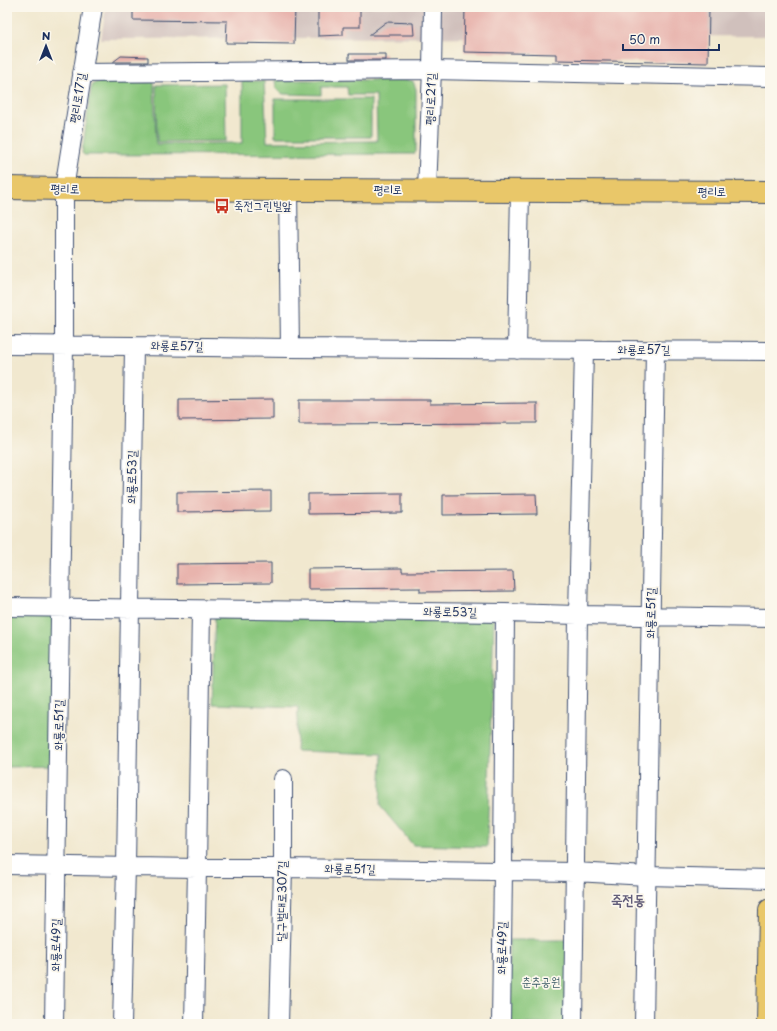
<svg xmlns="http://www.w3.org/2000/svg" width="777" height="1031" font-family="'Playpen Sans','Poor Story',sans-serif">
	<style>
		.industrial { fill: #d0c0bc }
		.green { fill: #89c67c; stroke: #527a6d }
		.building { fill: #e8b4ad }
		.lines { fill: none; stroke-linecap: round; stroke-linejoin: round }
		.minor-casing { stroke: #3b4b6f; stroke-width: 20 }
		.major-casing { stroke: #3b4b6f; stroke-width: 24 }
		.minor { stroke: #fff; stroke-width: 18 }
		.major { stroke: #e9c769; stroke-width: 22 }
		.labels { text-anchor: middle; stroke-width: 3.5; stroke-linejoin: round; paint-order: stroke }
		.street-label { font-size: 12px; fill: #1b2f5e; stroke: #fbf7ec }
		.poi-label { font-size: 12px; fill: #1b2f5e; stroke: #fbf7ec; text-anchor: start }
		.park-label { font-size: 12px; fill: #3c5c67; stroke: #fbf7ec }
		.quarter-label { font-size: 14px; font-weight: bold; fill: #635e7a; stroke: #fbf7ec }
	</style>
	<rect width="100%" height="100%" fill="#fbf7ec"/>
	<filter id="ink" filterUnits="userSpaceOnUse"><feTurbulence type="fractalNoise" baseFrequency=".025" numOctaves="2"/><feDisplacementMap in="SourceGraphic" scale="8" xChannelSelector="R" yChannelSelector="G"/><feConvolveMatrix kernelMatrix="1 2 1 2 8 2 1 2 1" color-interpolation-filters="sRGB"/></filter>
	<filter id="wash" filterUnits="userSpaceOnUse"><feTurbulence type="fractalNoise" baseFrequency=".012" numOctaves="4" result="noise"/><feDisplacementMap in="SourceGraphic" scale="16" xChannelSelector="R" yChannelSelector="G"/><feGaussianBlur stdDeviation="0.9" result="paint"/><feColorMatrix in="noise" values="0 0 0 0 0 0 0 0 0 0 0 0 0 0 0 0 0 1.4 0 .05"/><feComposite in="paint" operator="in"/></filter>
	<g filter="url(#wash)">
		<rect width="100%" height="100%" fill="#f1e8cf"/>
		<!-- industrial -->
		<path class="industrial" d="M106 7H770V36L101 39Z"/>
		<!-- green -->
		<path class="green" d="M275 80H408L413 81 416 89V152L414 154 84 155 82 153 91 89 93 84 98 82H154L156 144 242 143V81H264L267 142 377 141 376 95H348L347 87H321V95L283 94 276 89Z
			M225 84 226 141 157 142 156 85Z
			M275 99H371V137H275Z
			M215 611 494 620 487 847 413 845 380 806 382 754 296 751 298 707 212 704Z
			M7 612 59 613 57 766 7 767Z
			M509 940H574L573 1024H508Z"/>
		<g id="blocks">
			<!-- building -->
			<path class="building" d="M133 7H295L294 44 226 43 227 21 133 20Z
				M318 7H360V27H343V35L318 36Z
				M465 7H709L708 63 556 60V54L464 52Z
				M386 22 413 23 414 35H369Z
				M349 54H386V60H349Z
				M121 56 148 57V62H113Z
				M273 399V419L179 420V400Z
				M299 400H430V404L537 403V423L299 424Z
				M271 491V511L177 512V492Z
				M402 493V513L308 514V494Z
				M536 494 537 514 443 515V495Z
				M271 563V583L177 584V564Z
				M402 568V572L513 571 514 591 420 592V588L308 589V569Z"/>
		</g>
	</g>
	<g filter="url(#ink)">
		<use href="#blocks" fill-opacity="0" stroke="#3b4b6f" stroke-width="1"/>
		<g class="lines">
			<!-- minor casing -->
			<g class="minor-casing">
				<path id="minor" d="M82 73 432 70 770 77
					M288 189 290 348
					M427 190 432 70 433 7
					M7 345 134 346 290 348 770 351
					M517 350 520 191
					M7 607 505 613 578 615 770 618
					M7 865 197 868H283L575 872 647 876 770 879
					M54 1024 64 345V189L93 7
					M122 1024 126 867 134 346
					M194 1024 197 868 201 610
					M279 1024 283 868V779
					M501 1024 503 871 505 613
					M573 1024 578 615 584 350
					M644 1024 655 350"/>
			</g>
			<!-- major casing -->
			<g class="major-casing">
				<path id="major" d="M7 188 64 189 770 192
					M768 1024 770 910"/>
			</g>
			<!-- minor -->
			<use href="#minor" class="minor"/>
			<!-- major -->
			<use href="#major" class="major"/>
		</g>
	</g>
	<!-- icons -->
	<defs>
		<g id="bus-bare" transform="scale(1.2)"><path d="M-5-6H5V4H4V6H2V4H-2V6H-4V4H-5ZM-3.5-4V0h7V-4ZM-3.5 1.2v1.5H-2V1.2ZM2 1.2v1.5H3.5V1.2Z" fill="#c8321e" stroke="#fbf7ec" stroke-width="2.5" paint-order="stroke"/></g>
	</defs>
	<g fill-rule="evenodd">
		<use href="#bus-bare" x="222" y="206"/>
	</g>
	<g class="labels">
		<!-- street labels -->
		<g class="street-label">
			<text transform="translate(78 98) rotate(-81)" y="4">평리로17길</text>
			<text transform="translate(431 99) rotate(-88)" y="4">평리로21길</text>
			<text transform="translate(65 189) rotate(1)" y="4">평리로</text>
			<text x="388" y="194">평리로</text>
			<text x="712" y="196">평리로</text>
			<text transform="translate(177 346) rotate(1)" y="4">와룡로57길</text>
			<text x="644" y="354">와룡로57길</text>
			<text transform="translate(132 477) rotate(-89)" y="4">와룡로53길</text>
			<text transform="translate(450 612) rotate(1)" y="4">와룡로53길</text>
			<text transform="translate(651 613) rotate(-89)" y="4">와룡로51길</text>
			<text transform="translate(59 725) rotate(-89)" y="4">와룡로51길</text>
			<text transform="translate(350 869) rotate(1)" y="4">와룡로51길</text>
			<text transform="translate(282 901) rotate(-89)" y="4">달구벌대로307길</text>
			<text transform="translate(56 945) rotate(-89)" y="4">와룡로49길</text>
			<text transform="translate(502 948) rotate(-89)" y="4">와룡로49길</text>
		</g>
		<!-- poi labels -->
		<g class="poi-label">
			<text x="234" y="210">죽전그린빌앞</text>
		</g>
		<!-- park labels -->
		<g class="park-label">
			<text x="541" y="986">춘추공원</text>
		</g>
		<!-- quarter labels -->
		<g class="quarter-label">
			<text x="628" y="905">죽전동</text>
		</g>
	</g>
	<!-- margin -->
	<rect width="777" height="1031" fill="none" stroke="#fbf7ec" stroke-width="24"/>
	<!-- north arrow -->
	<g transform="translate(46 46)" stroke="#fbf7ec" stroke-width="3" paint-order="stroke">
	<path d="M0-3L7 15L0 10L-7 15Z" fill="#1b2f5e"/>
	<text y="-6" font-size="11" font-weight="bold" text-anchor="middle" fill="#1b2f5e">N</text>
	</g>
	<!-- scale -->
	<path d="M623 44v6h96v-6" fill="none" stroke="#1b2f5e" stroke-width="2"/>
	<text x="629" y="44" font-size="12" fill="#1b2f5e" stroke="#fbf7ec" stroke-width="3" paint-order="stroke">50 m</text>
</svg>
